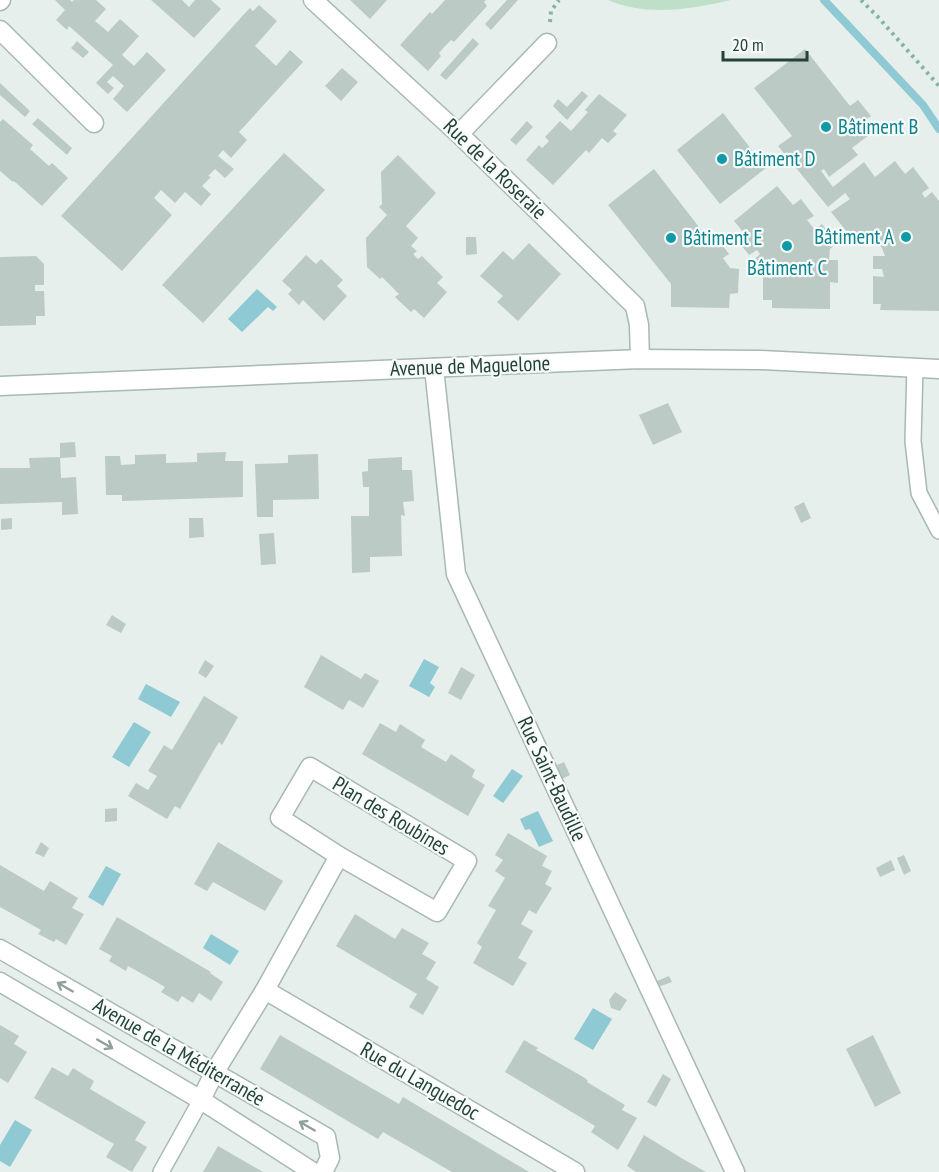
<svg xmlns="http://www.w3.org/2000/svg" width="939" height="1172" font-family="'PT Sans Narrow',sans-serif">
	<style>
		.green { fill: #bfe0c8 }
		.water { fill: #8ec9d4 }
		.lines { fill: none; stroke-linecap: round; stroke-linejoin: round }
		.stream { stroke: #8ec9d4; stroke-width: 8 }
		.building { fill: #bbcac4 }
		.service-casing { stroke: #a8b8b2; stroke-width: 18 }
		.minor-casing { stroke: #a8b8b2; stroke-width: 21 }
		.tertiary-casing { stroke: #a8b8b2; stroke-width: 21 }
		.path { stroke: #86b3a5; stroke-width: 4; stroke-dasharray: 3 4.5; stroke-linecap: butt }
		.service { stroke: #fff; stroke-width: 15 }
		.minor { stroke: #fff; stroke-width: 18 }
		.tertiary { stroke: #fff; stroke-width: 18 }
		.oneway { stroke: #92a09c }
		.culture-dot { fill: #0f9aa8; stroke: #f7fbf9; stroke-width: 2 }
		.labels { text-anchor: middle; stroke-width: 4.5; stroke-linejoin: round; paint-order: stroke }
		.culture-label { font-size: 21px; fill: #0d838f; stroke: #f7fbf9; text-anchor: start }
		.street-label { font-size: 21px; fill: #24423a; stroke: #f7fbf9 }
	</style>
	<rect width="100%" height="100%" fill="#e6efeb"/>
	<!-- green -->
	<path class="green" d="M608 0H731C691 9 648 17 608 0Z"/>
	<!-- water -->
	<path class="water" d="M257 289 277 307 273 311 268 307 242 332 228 319Z
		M424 659 439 667 430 683 435 687 429 697 409 686Z
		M146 684 180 702 171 717 138 699Z
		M134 722 151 732 129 767 112 757Z
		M512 769 523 776 503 803 493 796Z
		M538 811 553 841 539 847 530 829 525 830 520 819Z
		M106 866 121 874 103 906 88 897Z
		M211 934 239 951 230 965 203 948Z
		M593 1008 612 1019 593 1050 574 1039Z
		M15 1120 32 1130 10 1167 0 1161V1145Z"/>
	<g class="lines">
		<!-- stream -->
		<path class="stream" d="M824 0 923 105 939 129"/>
	</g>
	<!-- building -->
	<path class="building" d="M55 0H70L72 2 74 0H96L106 9 95 21 108 32 120 19 139 36 122 55 134 66 147 52 166 70 127 112 113 99 124 86 113 76 107 82 114 88 108 94 96 83 113 65 69 26 67 30 56 20 65 10Z
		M151 0H182L189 7 195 0H211L221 9 194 38Z
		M350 0H387L370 19Z
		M445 0H486L484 2 487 6 454 42 451 40 445 46 439 53 441 56 428 71 400 45 430 12 432 14Z
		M507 0H518L491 30 485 24Z
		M259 5 277 21 255 46 276 66 290 50 303 62 239 132 247 140 231 158 223 150 218 156 234 169 225 178 215 169 208 176 211 177 202 186 211 194 201 206 185 192 175 203 161 190 154 198 172 215 122 271 61 216 247 11 250 8 253 11Z
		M473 38 479 44 446 80 440 75Z
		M77 41 89 52 83 58 71 48Z
		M805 49 850 106 858 100 871 116 864 121 873 132 852 148 858 155 829 177 824 169 821 171 833 187 864 162 875 177 895 161 905 174 913 167 929 188 922 193 925 198 932 192 939 201V311L880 310 881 304H873V276L884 277 882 269H873V256H885L882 248 873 236 865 242 857 233 851 237 831 212 850 199 845 193 828 207 778 146 792 136 754 88Z
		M342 68 358 82 341 101 325 86Z
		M0 83 30 111 25 117 0 95Z
		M582 91 588 96 567 120 553 106 558 99 567 107Z
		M599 94 627 115 613 131 617 134 608 143 602 138 589 153 586 150 553 185 526 160 539 145 542 148 549 141 545 137 560 121 571 131 588 112 585 110Z
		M723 113 766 168 720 204 677 150Z
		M38 118 72 148 67 155 32 124Z
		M3 119 33 145 30 149 49 166 52 163 68 178 42 206 14 181 13 182 0 171V122Z
		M527 121 533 127 516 145 510 140Z
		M284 153 325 190 203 323 162 285Z
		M398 155 436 193 406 226 418 238 411 246 417 251 413 254 418 259 422 256 443 277 437 283 447 292 424 318 414 309 411 312 395 297 399 294 382 277 380 279 367 267 366 238 387 215 379 207 382 204 381 172Z
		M654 169 709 240 715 235 729 254 723 258 730 268 739 269 738 293 730 294 729 308 671 307V284L608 205Z
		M777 186 793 205 801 199 814 216 807 220 815 230 822 224 836 243 830 249 829 260H838V283L830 282V309L772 308V300H763V277L772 278V270L764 274 753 261 760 254 757 250 749 255 737 240 744 233 734 221Z
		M466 237H476L477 254 466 255Z
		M529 243 561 274 518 321 497 302 503 296 480 276 503 251 513 260Z
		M306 255 316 264 321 259 343 280 337 286 347 296 324 321 303 300 299 305 288 294 292 290 282 281Z
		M36 256 44 264V285H35V291H44L45 316H36V325L0 326V257Z
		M668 403 682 432 653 445 639 415Z
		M75 442 76 457 60 458V443Z
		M226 452 225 461H243V497L122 501V495H106L105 456H120L121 465 135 464V455L166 454V463L197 462V453Z
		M318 454 319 499 273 500V517H257L255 464 288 463V455Z
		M60 457 61 478 76 477 78 514 62 515V502L0 504V468H30L29 458Z
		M402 457V470H412L414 501 403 502 405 516 401 515 402 556 370 557V572L352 573 351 516H369V487H363L362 472 368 471V459Z
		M804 502 811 518 801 523 794 507Z
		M12 518V529L1 530V519Z
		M189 518H203L204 537 189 538Z
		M274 533 276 564 261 565 259 534Z
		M112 615 126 624 121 633 106 625Z
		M321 655 361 679 365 673 379 681 363 708 349 700 343 710 304 687Z
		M205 660 214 666 206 678 198 673Z
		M461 667 475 675 461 700 448 693Z
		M204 696 238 717 222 745 219 742 180 809 175 806 167 819 128 796 136 783 148 790 157 776 148 771 164 745 172 750Z
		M380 723 396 732 400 724 425 740 421 747 446 762 451 754 475 770 472 777 485 785 468 816 362 754Z
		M564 762 570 775 560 780 555 766Z
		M117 808V821L105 822V809Z
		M508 833 547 856 542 866 552 871 545 884 552 888 536 914 529 910 521 924 533 931 518 958 527 963 513 986 473 963 482 947 477 943 496 910 488 906 505 878 495 871 503 860 495 855Z
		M41 842 49 848 44 857 35 853Z
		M218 842 283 881 265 911 213 882 207 891 194 884Z
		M904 855 911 871 904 875 897 858Z
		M891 860 895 870 880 877 876 868Z
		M0 865 44 891 50 881 78 898 72 908 84 914 66 945 56 939 54 942 38 934 41 930 0 907Z
		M355 914 395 939 402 928 429 943 422 954 436 962 426 979 439 987 423 1015 409 1007 417 994 336 946Z
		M117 917 211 972 210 973 223 982 211 1001 199 993 193 1003 182 996 178 1002 161 992 165 987 153 980 128 966 126 971 109 961 112 956 99 949Z
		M669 976 672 982 655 988 652 983Z
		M615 992 627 1000 620 1011 611 1008 609 1000Z
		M0 1025 19 1036 14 1044 27 1052 8 1083 0 1078Z
		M280 1035 399 1104 403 1097 529 1172H452L383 1132 378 1139 260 1069Z
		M873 1035 901 1093 875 1107 846 1049Z
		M524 1040 538 1048 536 1050 585 1078 588 1081 587 1082 625 1105 622 1110 637 1118 618 1150 591 1132 595 1126 505 1072Z
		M52 1067 68 1076 73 1068 94 1081 90 1089 146 1122 135 1140 147 1147 132 1172 106 1157 114 1144 34 1098Z
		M663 1074 671 1079 656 1107 647 1102Z
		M644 1135 683 1159 706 1172H636L627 1166Z
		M218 1146 263 1172H203Z"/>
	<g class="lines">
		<!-- service casing -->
		<g class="service-casing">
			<path id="service" d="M915 367 913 441 919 493 939 531
				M161 1172 201 1100"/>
		</g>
		<!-- minor casing -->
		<g class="minor-casing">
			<path id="minor" d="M313 0 459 134 635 306 639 325 640 359
				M0 1 1 0
				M0 30 94 123
				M459 134 547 43
				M434 368 456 574 735 1172
				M310 767 467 861 437 912 339 856 280 818Z
				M265 990 575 1172
				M201 1100 214 1073 265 990 339 856"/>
		</g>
		<!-- tertiary casing -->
		<g class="tertiary-casing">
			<path id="tertiary" d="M0 386 640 359 760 360 939 369
				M0 949 326 1137 330 1158 323 1172
				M0 982 201 1100 313 1172"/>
		</g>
		<!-- path -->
		<path class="path" d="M861 0 878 17 939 86
			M550 22 551 11 559 0"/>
		<!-- service -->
		<use href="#service" class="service"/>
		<!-- minor -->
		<use href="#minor" class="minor"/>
		<!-- tertiary -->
		<use href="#tertiary" class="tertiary"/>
	</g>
	<!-- one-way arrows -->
	<defs><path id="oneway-shaft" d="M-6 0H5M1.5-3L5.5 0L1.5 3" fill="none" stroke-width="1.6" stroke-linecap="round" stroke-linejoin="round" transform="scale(1.5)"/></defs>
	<g class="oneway">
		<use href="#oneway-shaft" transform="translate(65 987) rotate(-150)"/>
		<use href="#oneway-shaft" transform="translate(105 1044) rotate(30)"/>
		<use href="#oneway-shaft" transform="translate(307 1126) rotate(-150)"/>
	</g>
	<!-- markers -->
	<g class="culture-dot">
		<circle cx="826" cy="127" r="6"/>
		<circle cx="722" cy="159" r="6"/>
		<circle cx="906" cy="237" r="6"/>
		<circle cx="671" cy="238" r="6"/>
		<circle cx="787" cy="246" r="6"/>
	</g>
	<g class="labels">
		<!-- culture labels -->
		<g class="culture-label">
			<text x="838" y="134">Bâtiment B</text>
			<text x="734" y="166">Bâtiment D</text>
			<text x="894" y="244" text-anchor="end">Bâtiment A</text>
			<text x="683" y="245">Bâtiment E</text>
			<text x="787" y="275" text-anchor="middle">Bâtiment C</text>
		</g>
		<!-- street labels -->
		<g class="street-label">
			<text transform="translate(495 169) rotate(44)" y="7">Rue de la Roseraie</text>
			<text transform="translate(470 366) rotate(-2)" y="7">Avenue de Maguelone</text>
			<text transform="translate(552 779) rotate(65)" y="7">Rue Saint-Baudille</text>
			<text transform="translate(391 816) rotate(31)" y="7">Plan des Roubines</text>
			<text transform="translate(179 1052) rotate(30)" y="7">Avenue de la Méditerranée</text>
			<text transform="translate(420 1081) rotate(30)" y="7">Rue du Languedoc</text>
		</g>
	</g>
	<!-- scale -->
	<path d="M723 51v9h84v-9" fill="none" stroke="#24423a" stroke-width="3"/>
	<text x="732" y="51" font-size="18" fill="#24423a" stroke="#f7fbf9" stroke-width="4.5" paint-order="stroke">20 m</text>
</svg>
